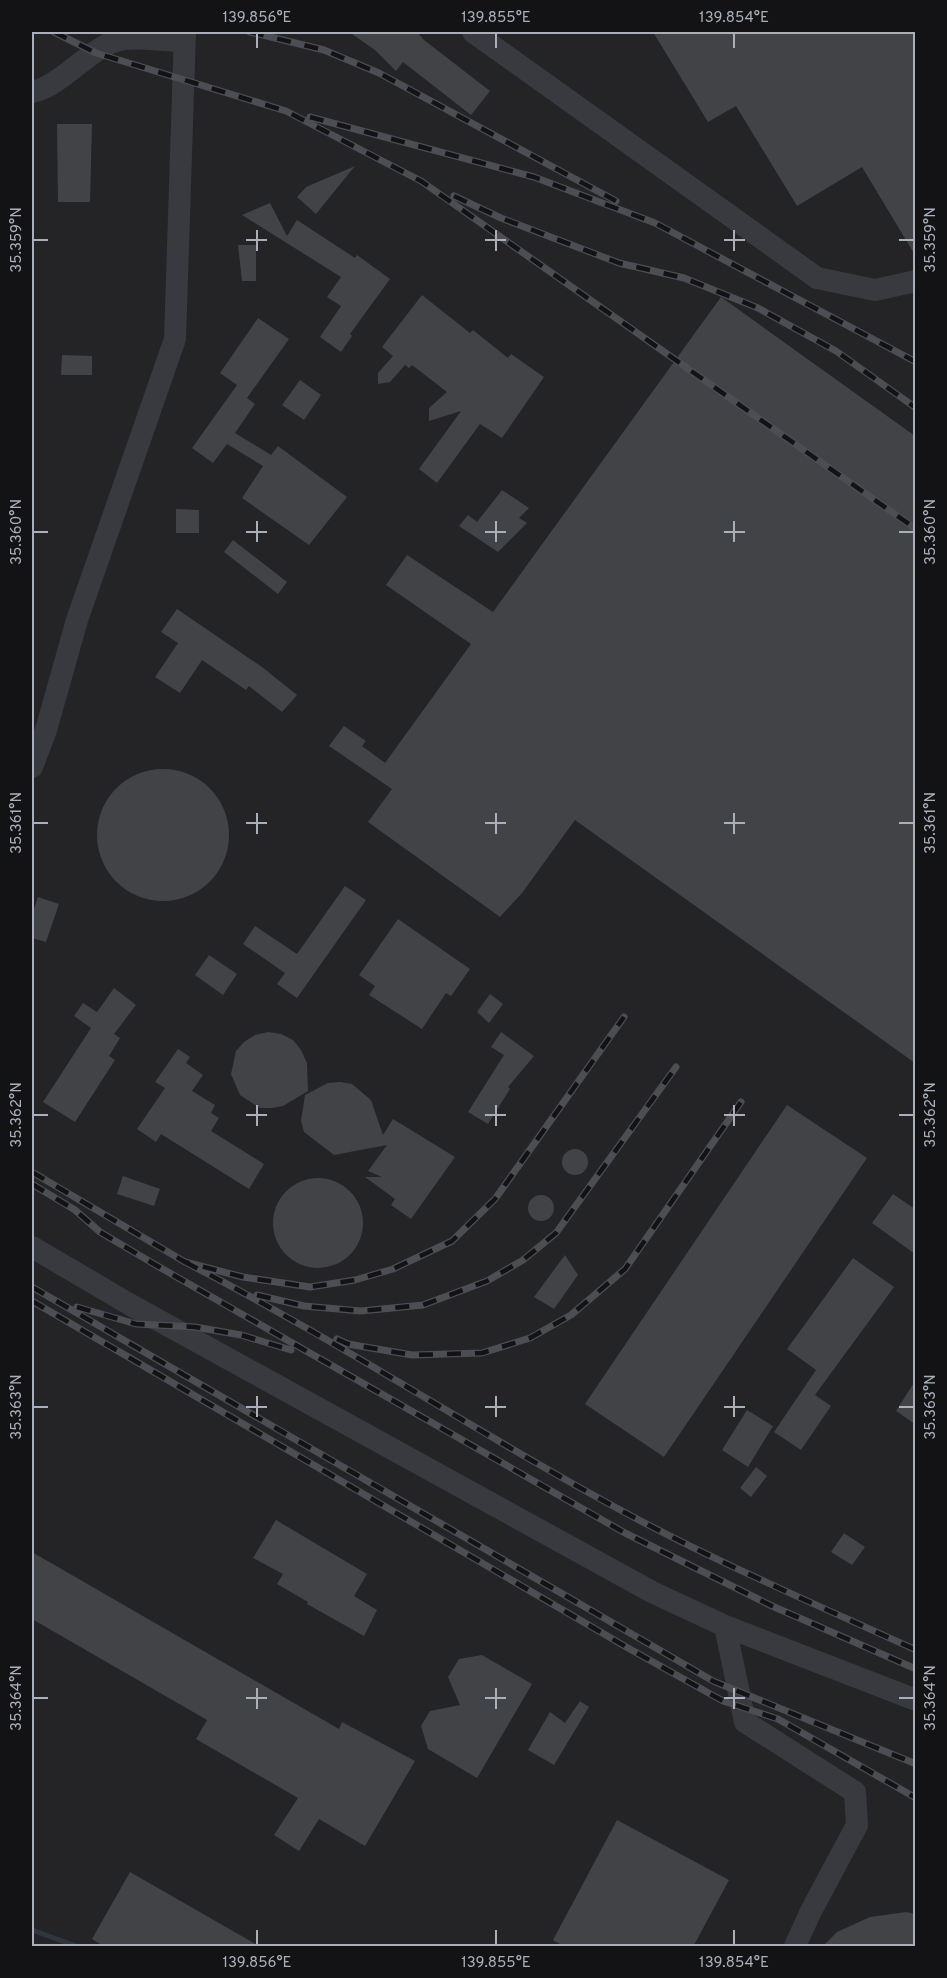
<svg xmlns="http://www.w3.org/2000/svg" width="947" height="1978" font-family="Overpass,sans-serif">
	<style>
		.built { fill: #242427 }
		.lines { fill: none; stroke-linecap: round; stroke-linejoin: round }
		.stream { stroke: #2f363d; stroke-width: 5 }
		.building { fill: #424347 }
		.minor { stroke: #393a3f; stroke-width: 22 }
		.rail-casing { stroke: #4c4e53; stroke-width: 7 }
		.rail { stroke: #131315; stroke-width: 4.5; stroke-dasharray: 14; stroke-linecap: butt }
		.ticks { fill: none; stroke: #abafb9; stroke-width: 2 }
		.neatline { fill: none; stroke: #abafb9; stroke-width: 2 }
		.ticks-label { font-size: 15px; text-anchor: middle; fill: #abafb9 }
	</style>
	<rect width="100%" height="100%" fill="#18181a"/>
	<!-- built -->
	<path class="built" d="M32 32H915V1946H32Z"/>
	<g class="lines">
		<!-- stream -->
		<path class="stream" d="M32 1930 76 1946"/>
	</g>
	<!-- building -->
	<path class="building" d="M349 32H417L424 40 490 91 471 115 403 62 396 71 375 50Z
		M653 32H915V255L862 167 797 206 736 106 708 122Z
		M57 124H92L90 202H58Z
		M355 166 316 214 297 197 306 187Z
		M270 203 287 236 297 220 355 258 357 255 390 279 350 334 352 336 341 352 320 337 341 306 327 297 341 277 242 215Z
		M238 245H256V281H242Z
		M422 295 470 333 473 330 508 358 511 354 544 377 502 438 480 424 437 483 419 469 461 411 429 421V408L447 392 412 365 409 368 405 365 390 382 378 384V373L393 356 382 347Z
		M721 297 915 436V1063L575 820 522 893 500 917 368 822 392 789 329 746 344 726 366 741 362 746 385 763 471 644 386 585 407 555 493 612Z
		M258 318 289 339 247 398 255 404 235 433 271 455 278 446 347 497 309 545 242 498 263 466 227 444 213 463 192 448 237 385 220 373Z
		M62 355 92 356V375H61Z
		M300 380 321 395 304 420 282 405Z
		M502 490 529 508 519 518 527 523 498 552 459 526 468 515 477 522Z
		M176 509 199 510V533H176Z
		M233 540 287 582 278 594 224 552Z
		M177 609 262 667 297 695 282 712 249 686 246 690 202 660 180 693 155 677 178 643 161 632Z
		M97 835a66 66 0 1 1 132 0a66 66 0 1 1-132 0Z
		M345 886 366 900 297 998 277 984 285 973 243 944 255 926 297 954Z
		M38 897 59 904 46 942 32 938V915Z
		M398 919 470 969 451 996 446 993 422 1029 369 995 375 986 359 975Z
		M209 955 237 974 223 995 195 975Z
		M114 988 136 1005 114 1034 120 1038 109 1056 115 1060 75 1122 43 1102 91 1028 74 1016 83 1003 97 1012Z
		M490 994 503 1004 489 1023 477 1012Z
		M268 1032 281 1034 293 1040 301 1050 307 1063 308 1091 283 1106 272 1108H260L240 1095 231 1074 236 1051 244 1042 255 1035Z
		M501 1032 534 1056 508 1087 510 1089 488 1124 468 1112 504 1055 491 1047Z
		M178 1049 190 1057 186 1063 203 1075 192 1091 215 1105 211 1113 219 1118 211 1131 264 1164 249 1189 161 1134 156 1142 137 1129 165 1088 155 1082Z
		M340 1082 352 1084 371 1100 383 1135 393 1119 455 1157 411 1219 391 1205 395 1199 365 1177H382L368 1171 387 1145 334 1155 304 1132 301 1121 305 1095 328 1083Z
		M787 1105 867 1158 664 1457 585 1404Z
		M562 1162a13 13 0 1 1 26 0a13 13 0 1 1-26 0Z
		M123 1176 160 1189 154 1206 117 1194Z
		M273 1223a45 45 0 1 1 90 0a45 45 0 1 1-90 0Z
		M893 1194 915 1209V1254L872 1223Z
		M528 1208a13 13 0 1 1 26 0a13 13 0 1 1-26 0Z
		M565 1255 578 1275 554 1309 534 1297Z
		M853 1258 894 1287 815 1395 831 1406 801 1450 774 1432 816 1370 787 1349Z
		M915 1381V1424L896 1411Z
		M747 1410 773 1426 748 1467 722 1450Z
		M756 1467 767 1476 751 1497 740 1488Z
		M276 1520 367 1574 354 1596 377 1610 364 1636 307 1604 308 1602 277 1584 283 1574 253 1558Z
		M844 1533 865 1547 852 1565 831 1552Z
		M32 1552 339 1729 342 1722 415 1761 365 1846 319 1819 299 1851 274 1835 298 1798 196 1739 207 1720 32 1619Z
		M482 1655 532 1684 477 1778 428 1749 421 1726 430 1711 460 1705 448 1677 459 1659Z
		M580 1701 589 1707 554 1765 528 1750 550 1712 565 1723Z
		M617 1820 729 1880 693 1947H565L553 1940Z
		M130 1872 261 1947H105L92 1939Z
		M906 1912 915 1914V1947H822L837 1932 870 1917Z"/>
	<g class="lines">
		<!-- minor -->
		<path class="minor" d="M473 32 817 278 875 290 916 281
			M32 92C63 86 93 43 124 39 143 37 165 41 184 41
			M32 767 46 730 77 620 175 339 185 32
			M32 1247 129 1304 652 1592 725 1626 916 1700
			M725 1626 745 1722 855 1792 857 1825 811 1911 795 1946"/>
		<!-- rail casing -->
		<g class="rail-casing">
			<path id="rail" d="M54 32 96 53 286 111 421 181 916 529
				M250 32 324 50 379 73 616 201
				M310 117 534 177 655 223 916 362
				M454 196 501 218 619 263 684 278 758 308 836 351 916 408
				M32 1172 185 1262 243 1277 310 1287 355 1280 393 1269 452 1241 495 1199 624 1017
				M32 1184 75 1210 100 1232 154 1264 625 1533 772 1606 916 1669
				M185 1262C328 1335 463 1424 604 1501 704 1557 811 1602 916 1650
				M32 1287 713 1681 916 1764
				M257 1295 304 1306 361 1311 423 1305 487 1281 523 1260 556 1233 676 1067
				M32 1301 628 1648 723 1701 778 1719 916 1798
				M77 1307 136 1324 195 1327 241 1335 291 1350
				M337 1339 348 1344 412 1355 482 1353 530 1338 571 1315 625 1269 741 1102"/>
		</g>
		<!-- rail -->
		<use href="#rail" class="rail"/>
	</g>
	<!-- ticks -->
	<path class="ticks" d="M257 33V48M496 33V48M734 33V48M257 230V251M496 230V251M734 230V251M33 240H48M246 240H267M485 240H506M724 240H745M899 240H914M257 521V542M496 521V542M734 521V542M33 532H48M246 532H267M485 532H506M724 532H745M899 532H914M257 813V834M496 813V834M734 813V834M33 823H48M246 823H267M485 823H506M724 823H745M899 823H914M257 1105V1126M496 1105V1126M734 1105V1126M33 1115H48M246 1115H267M485 1115H506M724 1115H745M899 1115H914M257 1396V1417M496 1396V1417M734 1396V1417M33 1407H48M246 1407H267M485 1407H506M724 1407H745M899 1407H914M257 1688V1709M496 1688V1709M734 1688V1709M33 1698H48M246 1698H267M485 1698H506M724 1698H745M899 1698H914M257 1930V1945M496 1930V1945M734 1930V1945"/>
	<!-- border -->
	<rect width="947" height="1978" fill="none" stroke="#131315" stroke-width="66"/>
	<rect x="33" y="33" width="881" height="1912" class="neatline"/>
	<g class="ticks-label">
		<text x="257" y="22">139.856°E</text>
		<text x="496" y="22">139.855°E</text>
		<text x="734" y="22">139.854°E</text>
		<text transform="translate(930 240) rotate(-90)" y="5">35.359°N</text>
		<text transform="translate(16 240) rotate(-90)" y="5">35.359°N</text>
		<text transform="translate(930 532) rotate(-90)" y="5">35.360°N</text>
		<text transform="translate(16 532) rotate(-90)" y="5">35.360°N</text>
		<text transform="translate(16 823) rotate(-90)" y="5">35.361°N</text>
		<text transform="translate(930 823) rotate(-90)" y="5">35.361°N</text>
		<text transform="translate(16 1115) rotate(-90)" y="5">35.362°N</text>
		<text transform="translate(930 1115) rotate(-90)" y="5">35.362°N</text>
		<text transform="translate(16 1407) rotate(-90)" y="5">35.363°N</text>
		<text transform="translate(930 1407) rotate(-90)" y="5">35.363°N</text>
		<text transform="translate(930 1698) rotate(-90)" y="5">35.364°N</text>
		<text transform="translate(16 1698) rotate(-90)" y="5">35.364°N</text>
		<text x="257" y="1967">139.856°E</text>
		<text x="496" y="1967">139.855°E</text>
		<text x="734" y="1967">139.854°E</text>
	</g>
</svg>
